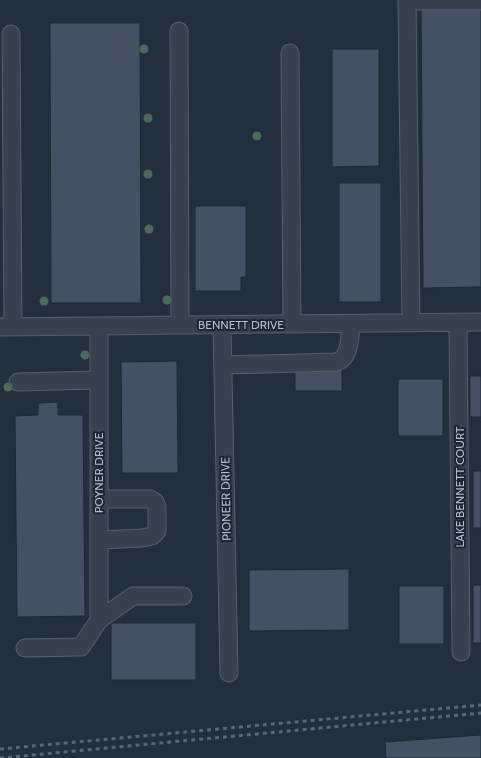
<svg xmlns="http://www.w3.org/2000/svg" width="481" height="758" font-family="Cabin,sans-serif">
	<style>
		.building { fill: #455162; stroke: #1f2835 }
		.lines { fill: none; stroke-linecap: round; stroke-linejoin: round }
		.minor-casing { stroke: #565f6c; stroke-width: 19 }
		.minor { stroke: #38414e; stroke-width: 17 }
		.rail { stroke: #5a6575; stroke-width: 3; stroke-dasharray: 4 4; stroke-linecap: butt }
		.tree { fill: #4b6a5d }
		.labels { text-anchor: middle; stroke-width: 4; stroke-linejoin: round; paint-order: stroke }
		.street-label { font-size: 12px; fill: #b4bcc9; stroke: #1d2633 }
	</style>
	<rect width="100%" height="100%" fill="#242f3e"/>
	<!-- building -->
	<path class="building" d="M421 6H481V287L423 288Z
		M50 23H140L141 303H51Z
		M332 49H379V166L332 167Z
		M339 183H381V302H339Z
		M195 206H246V277H241V291H195Z
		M177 361 178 473H122L121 362Z
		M295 369H342V391H295Z
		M470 376H481V417H470Z
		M398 379H443V436H398Z
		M58 402V415H83L85 616 17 617 15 416 38 415V403Z
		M473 471H481V528H473Z
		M349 569V630L249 631V570Z
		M473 585H481V643H473Z
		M399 586H444V644H399Z
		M111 623H196V680H111Z
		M481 735V758H386L385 742Z"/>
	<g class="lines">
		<!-- minor casing -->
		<g class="minor-casing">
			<path id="minor" d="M179 31 180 325
				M11 34 13 327
				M290 53 292 324
				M411 323 407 1H481
				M458 323 461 652
				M222 325 229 673
				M99 326V620
				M0 327 481 322
				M223 365 336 362C338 361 340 361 342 359 350 353 350 333 351 324
				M18 382 99 380
				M99 499H150L155 502 157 507V531L152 536 142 538 99 540
				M25 648 81 647 99 620 133 596H183"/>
		</g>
		<!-- minor -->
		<use href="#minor" class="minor"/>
		<!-- rail -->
		<path class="rail" d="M0 749 481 705
			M0 758 481 713"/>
	</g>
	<!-- trees -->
	<g class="tree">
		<circle cx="144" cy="49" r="4.5"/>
		<circle cx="148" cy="118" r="4.5"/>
		<circle cx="257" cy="136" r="4.5"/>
		<circle cx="148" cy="174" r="4.5"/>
		<circle cx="149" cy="229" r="4.5"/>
		<circle cx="167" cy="300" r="4.5"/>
		<circle cx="44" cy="301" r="4.5"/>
		<circle cx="85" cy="355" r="4.5"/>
		<circle cx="8" cy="387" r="4.5"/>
	</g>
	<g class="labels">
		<!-- street labels -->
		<g class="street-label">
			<text x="241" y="329">BENNETT DRIVE</text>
			<text transform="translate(99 473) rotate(-90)" y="4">POYNER DRIVE</text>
			<text transform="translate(460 487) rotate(-90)" y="4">LAKE BENNETT COURT</text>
			<text transform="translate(226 499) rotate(-91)" y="4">PIONEER DRIVE</text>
		</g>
	</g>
</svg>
